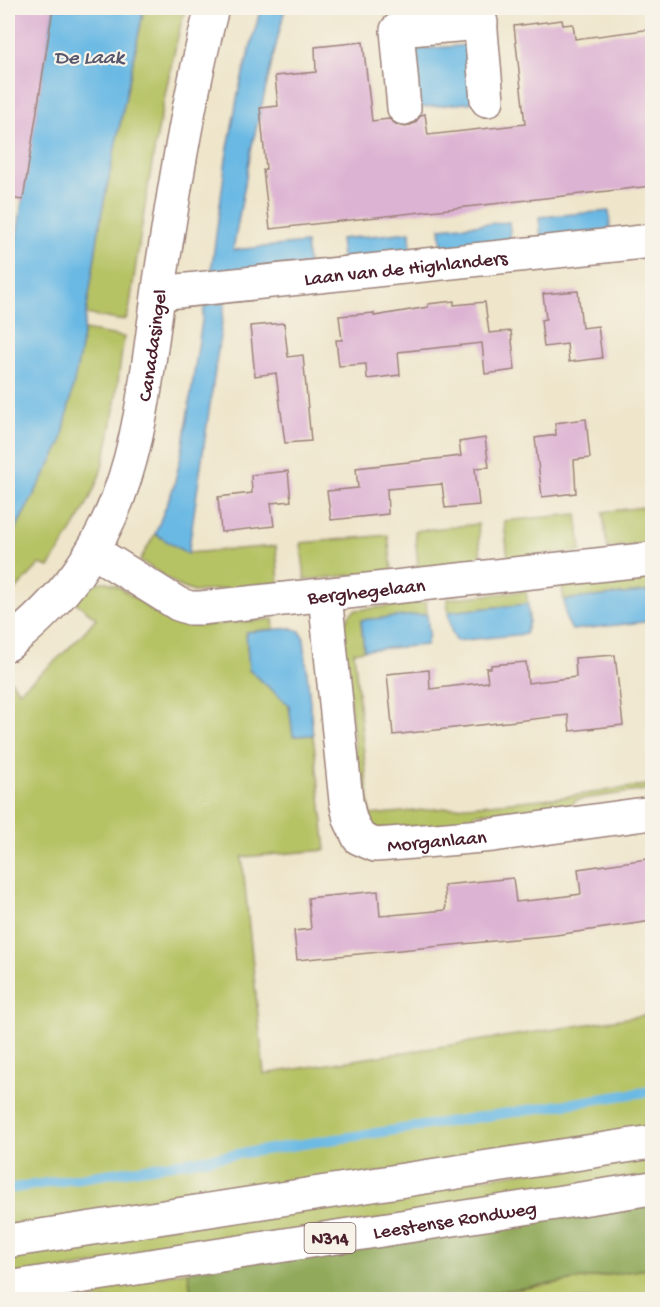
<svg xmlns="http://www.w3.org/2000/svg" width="660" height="1307" font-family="'Gochi Hand',sans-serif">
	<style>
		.green { fill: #b6c365; stroke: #807148; stroke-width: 1.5 }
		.forest { fill: #90a95a; stroke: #6d6442; stroke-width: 1.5 }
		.water { fill: #6ab9e4; stroke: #5a6c88; stroke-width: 1.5 }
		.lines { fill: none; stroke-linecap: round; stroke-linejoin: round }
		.stream { stroke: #6ab9e4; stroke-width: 10 }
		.building { fill: #ddb3d3 }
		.minor-casing { stroke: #9c827a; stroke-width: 36 }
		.major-casing { stroke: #9c827a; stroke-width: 36 }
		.minor { stroke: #fff; stroke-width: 33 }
		.major { stroke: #fff; stroke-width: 33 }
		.labels { text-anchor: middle; stroke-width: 4.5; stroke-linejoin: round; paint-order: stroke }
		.shield { fill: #f7f3e8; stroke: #7e5f64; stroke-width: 1.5 }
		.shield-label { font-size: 18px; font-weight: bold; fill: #4a1f2b }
		.street-label { font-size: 20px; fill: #4a1f2b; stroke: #f7f3e8 }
		.water-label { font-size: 21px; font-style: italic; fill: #55556c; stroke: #f7f3e8 }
	</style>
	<rect width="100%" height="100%" fill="#f7f3e8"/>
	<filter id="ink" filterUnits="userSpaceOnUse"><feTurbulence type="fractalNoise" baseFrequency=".0167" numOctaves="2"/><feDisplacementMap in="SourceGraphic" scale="12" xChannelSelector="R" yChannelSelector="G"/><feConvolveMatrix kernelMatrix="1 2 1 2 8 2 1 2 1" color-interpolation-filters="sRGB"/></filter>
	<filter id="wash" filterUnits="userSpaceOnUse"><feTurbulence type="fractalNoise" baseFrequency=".008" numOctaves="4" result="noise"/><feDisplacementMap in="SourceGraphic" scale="24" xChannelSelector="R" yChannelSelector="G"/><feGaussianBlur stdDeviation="1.35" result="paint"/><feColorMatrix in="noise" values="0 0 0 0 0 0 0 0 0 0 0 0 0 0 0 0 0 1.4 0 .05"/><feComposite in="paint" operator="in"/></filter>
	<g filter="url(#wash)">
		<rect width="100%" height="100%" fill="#eee5ca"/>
		<!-- green -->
		<path class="green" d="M144 8H185C159 108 144 209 129 311L126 319 118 320 86 314 102 211Z
			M84 330 124 337C117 382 114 430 100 474 89 507 67 538 49 567L40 564 8 598V537L15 530 61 444Z
			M652 506V543L607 548 603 512Z
			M577 514 581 551 508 558 504 521Z
			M478 524 481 561 418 568 415 531Z
			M155 534 188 553 276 546 279 583 194 592 179 586 140 560Z
			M388 535 392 571 305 580 301 543Z
			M652 578V591L564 600 562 587Z
			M99 582H107L117 586C143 602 167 624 198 626L273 619 274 629 246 632 249 670 289 705 293 736 313 735 326 850 242 857 264 1074 652 1014V1130L8 1230V677L19 691C49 667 72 648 96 618L75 602 86 589Z
			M526 591 528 604 448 612 447 599Z
			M426 602 427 614 361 621 364 650 354 652 370 815 564 797 652 784V789L576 800 566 812 517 817 502 811 476 813 467 824 374 829 362 813 342 629 350 614 356 610Z
			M652 1152V1177L8 1278V1252Z
			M652 1268V1299L452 1300Z
			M188 1271 192 1299 33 1300Z"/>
		<!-- forest -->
		<path class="forest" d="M652 1200V1268L452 1299H192L188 1271Z"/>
		<!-- water -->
		<path class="water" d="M53 8H144L102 211 80 353 61 444 15 530 8 537V267L12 266Z
			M261 8H285L251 150 233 250 306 243 308 265 211 273 226 159 239 89Z
			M470 45 475 102 417 108 411 50Z
			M609 211 610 231 541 238 539 217Z
			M509 222 511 242 442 249 440 228Z
			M410 232 411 252 342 259 340 239Z
			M225 302 188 554 155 534 174 486 182 451 204 308 208 304Z
			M652 591V621L572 630 566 619 564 600Z
			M528 604 529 622 525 634 456 641 451 630 448 612Z
			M427 614 429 634 426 645 364 650 361 620Z
			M291 628 300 631 304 639 313 735 293 736 289 705 249 670 246 632Z"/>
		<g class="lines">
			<!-- stream -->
			<path class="stream" d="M8 1189 652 1091"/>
		</g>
		<g id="blocks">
			<!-- building -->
			<path class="building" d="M8 8H53L23 200 8 198Z
				M562 20 563 25 573 24 575 39 652 29V186L270 229 263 170 266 169 260 108 278 106 275 76 316 72 315 47 363 42 372 121 389 119 397 125 406 127 415 123 421 115 425 114 428 135 525 124 514 26Z
				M578 291 582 328 598 326 602 358 569 362 567 344 544 347 541 320 546 319 543 294Z
				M454 301V305L485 302 489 333 511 331 515 370 485 374 482 343 398 352 400 375 367 379 366 364 339 366 336 340H342L339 316 374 313V316L428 307V304Z
				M284 323 288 357 303 355 311 441 285 443 276 373 255 376 250 326Z
				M586 419 590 458 574 460 576 493 542 497 535 438 556 435 555 423Z
				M485 438 489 467 475 468 479 505 445 508 442 484 387 489 388 514 331 520 327 491 358 488 356 468 461 456 459 442Z
				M288 471 291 501 271 503 274 526 221 532 218 497 252 493 251 475Z
				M615 655 623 725 570 731 568 715 393 735 387 674 429 670 430 689 488 682 486 668H491V665L526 662 528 683 576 677 575 658Z
				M647 859 649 874H652V921L556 935 297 960 294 931 311 929 308 898 378 891 380 916 446 910 444 885 513 878 516 902 544 899 581 894 578 869Z"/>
		</g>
	</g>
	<g filter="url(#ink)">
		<use href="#blocks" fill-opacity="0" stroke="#9c827a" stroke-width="1.5"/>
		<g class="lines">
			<!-- minor casing -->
			<g class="minor-casing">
				<g id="minor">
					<path d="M479 8 487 100"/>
					<path d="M404 108 397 30 481 23"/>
					<path id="s1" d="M159 293 652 241"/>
					<path id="s2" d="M93 551 178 604 190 608H201L652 559"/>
					<path id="s3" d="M325 595 346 801 350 819 359 838 375 845 390 844 493 835 652 813"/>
					<path id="s4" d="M8 644C138 542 139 425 161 275 175 185 189 96 212 8"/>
				</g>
			</g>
			<!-- major casing -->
			<g class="major-casing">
				<g id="major">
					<path d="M8 1241 652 1142"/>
					<path id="s5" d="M8 1288 652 1188"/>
				</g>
			</g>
			<!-- minor -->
			<use href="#minor" class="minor"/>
			<!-- major -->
			<use href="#major" class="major"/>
		</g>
	</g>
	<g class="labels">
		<!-- shield labels -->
		<rect class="shield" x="304.5" y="1223" width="51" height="30" rx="4.5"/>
		<g class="shield-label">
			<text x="330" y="1244">N314</text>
		</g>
		<!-- street labels -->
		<g class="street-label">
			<text dy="7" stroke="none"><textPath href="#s1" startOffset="248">Laan van de Highlanders</textPath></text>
			<text dy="7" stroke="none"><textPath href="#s4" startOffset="342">Canadasingel</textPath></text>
			<text dy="7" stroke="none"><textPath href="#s2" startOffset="290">Berghegelaan</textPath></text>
			<text dy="7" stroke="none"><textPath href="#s3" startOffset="326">Morganlaan</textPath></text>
			<text dy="7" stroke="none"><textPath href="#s5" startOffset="452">Leestense Rondweg</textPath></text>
		</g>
		<!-- water labels -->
		<g class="water-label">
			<text x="89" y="63">De Laak</text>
		</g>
	</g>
	<!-- margin -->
	<rect width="660" height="1307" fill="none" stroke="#f7f3e8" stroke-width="30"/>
</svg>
